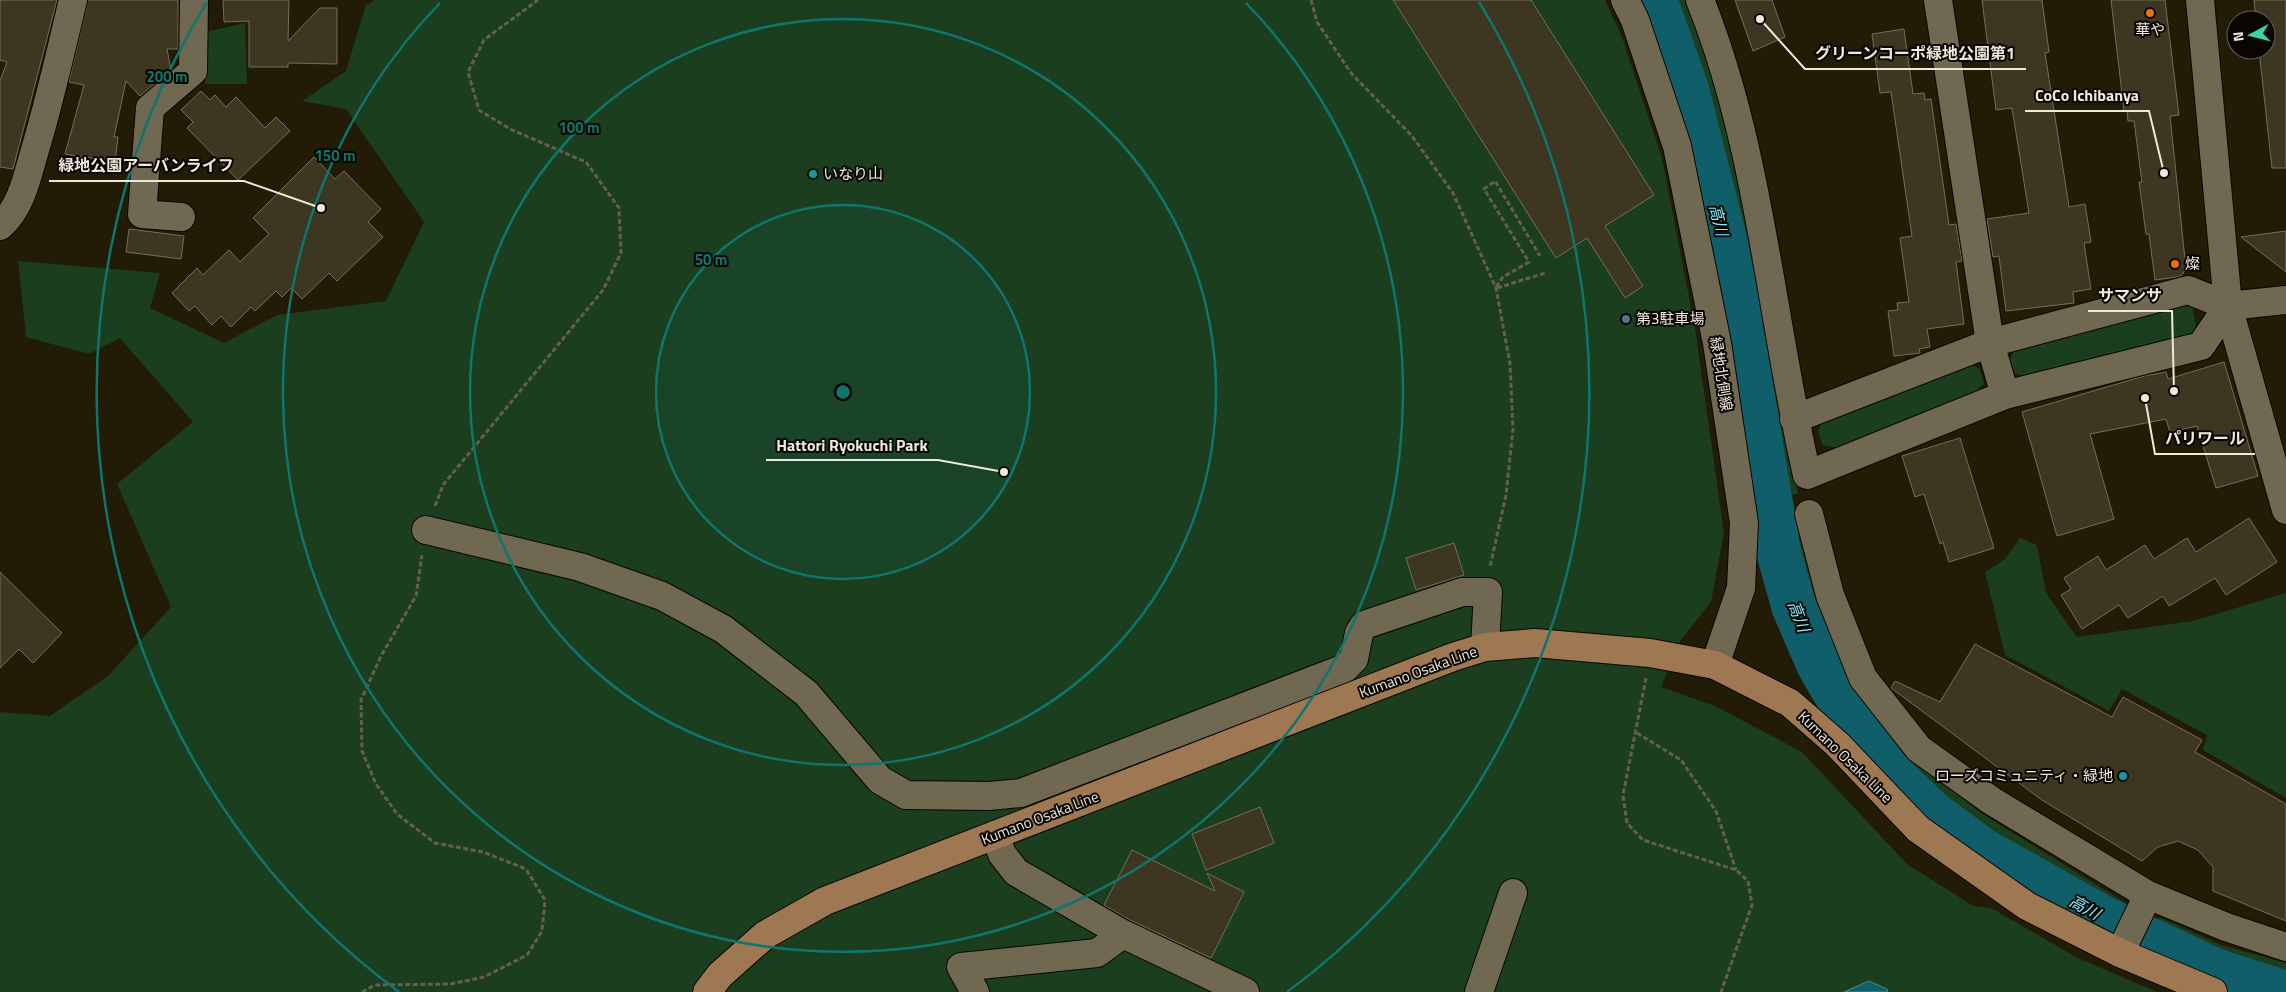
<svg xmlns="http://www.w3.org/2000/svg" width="2286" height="992" font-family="'Titillium Web','Noto Sans JP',sans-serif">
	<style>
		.green { fill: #1b3e1e }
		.water { fill: #105e69; stroke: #52888c }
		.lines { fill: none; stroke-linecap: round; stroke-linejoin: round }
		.river { stroke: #105e69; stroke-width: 45 }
		.building { fill: #3d3620; stroke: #766f57 }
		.minor-casing { stroke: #0b0600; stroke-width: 30 }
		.major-casing { stroke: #0b0600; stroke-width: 30 }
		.path { stroke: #655f4d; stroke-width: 3; stroke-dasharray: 5 2.5; stroke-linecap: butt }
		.minor { stroke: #706851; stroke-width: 28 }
		.major { stroke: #9e7853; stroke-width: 28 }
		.ring { fill: none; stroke: #0f766e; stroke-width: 2.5 }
		.food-dot { fill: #e8710a; stroke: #090602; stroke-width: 2 }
		.culture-dot { fill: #0f9aa8; stroke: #090602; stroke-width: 2 }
		.service-dot { fill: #5c6f8a; stroke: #090602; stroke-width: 2 }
		.labels { text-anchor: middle; stroke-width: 4; stroke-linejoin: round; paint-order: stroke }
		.poi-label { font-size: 15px; fill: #ede9dc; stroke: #090602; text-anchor: start }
		.street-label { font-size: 15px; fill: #ede9dc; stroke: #090602 }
		.water-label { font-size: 16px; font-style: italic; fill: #83edff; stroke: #090602 }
		.centre { fill: #0f766e; stroke: #090602; stroke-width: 2.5 }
		.ring-label { font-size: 15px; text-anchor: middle; font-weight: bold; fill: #0f766e; stroke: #090602; stroke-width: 4; stroke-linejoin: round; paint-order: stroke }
		.leader { fill: none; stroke: #ede9dc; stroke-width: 2 }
		.callout-dot { fill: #ede9dc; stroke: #090602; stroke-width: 2 }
		.callout-label { font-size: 16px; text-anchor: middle; font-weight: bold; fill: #ede9dc; stroke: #090602; stroke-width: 4; stroke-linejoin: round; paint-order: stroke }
	</style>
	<rect width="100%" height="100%" fill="#221b06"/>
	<!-- green -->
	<path class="green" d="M375 0H1605L1622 37 1662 158 1695 328 1724 533 1711 602 1680 641 1661 687 1715 706 1802 752 1907 864 1973 906 1991 908 2078 958 2157 992H0V712L50 716 108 676 171 607 117 484 193 422 120 338 89 354 26 337 18 261 160 273 150 308 224 343 277 315 386 301 424 222 346 109 302 101 346 71 366 5Z
		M1665 0H1690L1735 148 1798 494 1792 495 1802 545 1818 602 1908 756 1981 813 2126 903 2118 916 1985 845 1935 809 1890 764 1856 717 1825 663 1800 604 1785 549 1738 262 1695 85Z
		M245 23 247 84H205L206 32Z
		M2192 302 2197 335 2027 378 2015 373 2010 360 2015 349Z
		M1965 363 1979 368 1984 383 1974 394 1836 448 1823 445 1818 432 1823 419Z
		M2020 538 2037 545 2046 593 2077 637 2193 621 2286 593V798L2203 750 2207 735 2122 689 2109 711 2005 655 1985 572 2004 560Z
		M2159 917 2221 945 2286 963V986L2216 963 2150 932Z"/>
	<!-- water -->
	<path class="water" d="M1869 981 1887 989 1888 992H1844Z"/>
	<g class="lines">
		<!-- river -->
		<path class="river" d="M1655 0 1687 91 1731 265 1778 550 1794 607 1819 665 1851 720 1886 769 1932 813 1982 850 2103 918 2216 971 2281 992"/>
	</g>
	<!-- building -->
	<path class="building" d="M0 0H57L13 169 0 167V81L7 62 0 60Z
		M88 0H178V49H167L171 70 140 96 126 81 114 137H118L115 162 65 154 84 85 69 82Z
		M223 0H289L288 41 320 8H337V64L288 63V67H249V21L224 22Z
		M1393 0H1531L1654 195 1605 226 1643 286 1625 298 1587 238 1556 258Z
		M1735 0H1772L1785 37 1753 51Z
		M1982 0H2042L2049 52 2045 53 2069 207 2085 204 2091 242 2084 243 2091 289 2073 292 2074 303 2006 311 1999 256 1993 257 1987 219 2029 213 2012 108 1996 110Z
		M2111 0H2165L2179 115 2170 116 2186 269 2181 276 2177 277 2155 280 2149 234H2146L2139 182H2142L2134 121H2128L2127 111H2124Z
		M2254 0H2286V168H2272L2259 50H2266V20H2256Z
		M1904 29 1913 94 1924 93 1925 100 1931 99 1949 225 1956 224 1962 261 1956 262 1964 324 1927 329 1930 347 1919 349 1920 353 1894 356 1888 311 1898 310 1897 303 1909 302 1900 238 1912 236 1891 92 1880 93 1872 34Z
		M201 91 210 100 215 95 226 107 236 97 265 128 276 117 290 131 238 180 187 128 193 122 181 110Z
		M314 157 335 179 344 171 381 209 368 222 383 237 337 281 329 273 302 299 291 288 282 297 276 291 255 311 251 307 231 327 221 316 212 325 195 306 189 311 172 293 197 268 203 275 229 250 240 262 269 234 253 218Z
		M129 229 184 236 181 259 126 252Z
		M2286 231V272L2241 237Z
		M2224 362 2258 476 2216 488 2197 426 2170 432 2166 419 2090 434 2114 519 2057 536 2022 412 2144 376 2166 372 2168 379Z
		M1960 438 1994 548 1949 562 1943 542 1940 544 1924 494 1915 497 1902 456Z
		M2249 518 2277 562 2226 595 2215 578 2169 606 2163 596 2128 618 2119 605 2082 629 2061 595 2071 589 2064 578 2098 556 2106 570 2145 545 2154 559 2187 538 2196 552Z
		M1454 543 1464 575 1416 590 1406 558Z
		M0 572 62 633 33 663 19 649 0 668Z
		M1975 644 2112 717 2123 697 2202 740 2195 752 2286 804V921L2213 891V867L2198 850 2178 841 2158 847 2142 861 2042 800 1891 688 1895 681 1940 702Z
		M1260 807 1274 843 1206 870 1192 834Z
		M1132 850 1215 891 1207 873 1244 892 1211 958 1130 920 1104 905Z"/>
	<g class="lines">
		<!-- minor casing -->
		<g class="minor-casing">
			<path id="minor" d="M1625 0 1635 20 1677 146 1717 343 1744 523 1741 588 1715 665
				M1700 0C1760 149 1771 319 1807 475L2005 395 2201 346 2228 306
				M1938 0 1990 343 2005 395
				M2200 0 2228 306 2286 300
				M181 217 142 214 150 108 193 71 194 0
				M0 226C22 207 27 176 35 150 50 100 61 50 73 0
				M2228 306 2286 510
				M1794 419 1990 343 2188 290 2228 306
				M1809 514 1830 595 1863 678 1919 749 1992 801 2148 895 2226 927 2286 947
				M426 530 580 567 662 596 723 629 806 693 880 780 906 795 989 796 1021 793 1345 668 1354 659 1359 633 1364 625 1462 592H1488L1485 647
				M995 835 1002 854 1016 872 1123 934 1245 992
				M2120 953 2148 895
				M975 992 961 967 1097 953 1123 934
				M1479 992 1513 893"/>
		</g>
		<!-- major casing -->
		<g class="major-casing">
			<path id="major" d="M707 992 720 975 765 935 825 901 1453 657 1485 647 1535 643 1650 653 1715 665 1790 703 1837 744 1918 829 2027 906 2120 953 2213 992"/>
		</g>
		<!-- path -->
		<path class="path" d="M1311 0 1317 22 1351 73 1412 136 1453 193 1496 288 1510 364 1513 429 1506 495 1490 567
			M1496 287 1503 277 1529 262 1484 189 1495 181 1540 256
			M1497 288 1545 273
			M435 506 443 485 603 290 621 253 619 208 586 162 510 129 479 110 468 72 484 40 538 0
			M1646 678 1623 795 1627 823 1643 840 1736 870 1748 881 1752 905 1721 992
			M1637 733 1681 760 1716 811 1736 870
			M362 992 375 985 450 984 484 977 527 955 542 931 545 900 526 869 483 852 435 843 397 814 376 784 362 751 361 700 381 656 416 596 422 555"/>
		<!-- minor -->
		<use href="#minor" class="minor"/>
		<!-- major -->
		<use href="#major" class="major"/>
	</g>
	<!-- distance rings -->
	<circle cx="843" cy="392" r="187" fill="#0f766e" fill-opacity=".12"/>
	<g class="ring">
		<circle cx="843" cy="392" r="187"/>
		<circle cx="843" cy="392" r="373"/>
		<path d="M1246 3A560 560 0 1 1 440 3"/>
		<path d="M399 992A746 746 0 0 1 207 2M1479 2A746 746 0 0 1 1287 992"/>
	</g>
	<!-- markers -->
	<g class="food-dot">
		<circle cx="2150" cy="13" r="5"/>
		<circle cx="2175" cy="264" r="5"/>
	</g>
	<g class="culture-dot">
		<circle cx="813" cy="174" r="5"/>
		<circle cx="2123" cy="776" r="5"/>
	</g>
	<circle class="service-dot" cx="1626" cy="319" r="5"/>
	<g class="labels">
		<!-- poi labels -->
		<g class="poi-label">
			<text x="2150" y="35" text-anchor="middle">華や</text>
			<text x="823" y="179">いなり山</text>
			<text x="2185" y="269">燦</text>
			<text x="1636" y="324">第3駐車場</text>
			<text x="2113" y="781" text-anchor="end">ローズコミュニティ・緑地</text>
		</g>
		<!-- street labels -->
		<g class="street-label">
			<text transform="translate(1721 374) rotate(81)" y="5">緑地北側線</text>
			<text transform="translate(1418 672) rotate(-20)" y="5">Kumano Osaka Line</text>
			<text transform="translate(1845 757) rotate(44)" y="5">Kumano Osaka Line</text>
			<text transform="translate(1040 818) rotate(-21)" y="5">Kumano Osaka Line</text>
		</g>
		<!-- water labels -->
		<g class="water-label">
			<text transform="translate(1719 220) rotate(76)" y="6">高川</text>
			<text transform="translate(1799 616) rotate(69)" y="6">高川</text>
			<text transform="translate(2085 907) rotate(29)" y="6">高川</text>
		</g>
	</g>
	<circle cx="843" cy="392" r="8" class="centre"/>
	<g class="ring-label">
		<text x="167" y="82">200 m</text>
		<text x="579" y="133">100 m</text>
		<text x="335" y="161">150 m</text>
		<text x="711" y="265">50 m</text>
	</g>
	<!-- callouts -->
	<path class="leader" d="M1760 19L1805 69H2026M2164 173L2149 111H2025M321 208L244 181H49M2174 391L2172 311H2088M2145 398L2155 454H2255M1004 472L938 460H766"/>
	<g class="callout-dot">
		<circle cx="1760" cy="19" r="5"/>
		<circle cx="2164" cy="173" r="5"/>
		<circle cx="321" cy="208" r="5"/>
		<circle cx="2174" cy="391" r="5"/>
		<circle cx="2145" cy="398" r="5"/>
		<circle cx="1004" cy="472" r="5"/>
	</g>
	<g class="callout-label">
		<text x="1915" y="59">グリーンコーポ緑地公園第1</text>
		<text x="2087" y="101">CoCo Ichibanya</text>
		<text x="146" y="171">緑地公園アーバンライフ</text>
		<text x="2130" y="301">サマンサ</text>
		<text x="2205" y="444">パリワール</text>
		<text x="852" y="451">Hattori Ryokuchi Park</text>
	</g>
	<!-- north arrow -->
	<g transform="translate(2251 35) rotate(263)"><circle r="24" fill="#090602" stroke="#646159"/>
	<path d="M0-4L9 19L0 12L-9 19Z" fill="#38d4a6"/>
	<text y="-8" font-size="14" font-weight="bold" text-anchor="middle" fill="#ede9dc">N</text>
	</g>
</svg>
